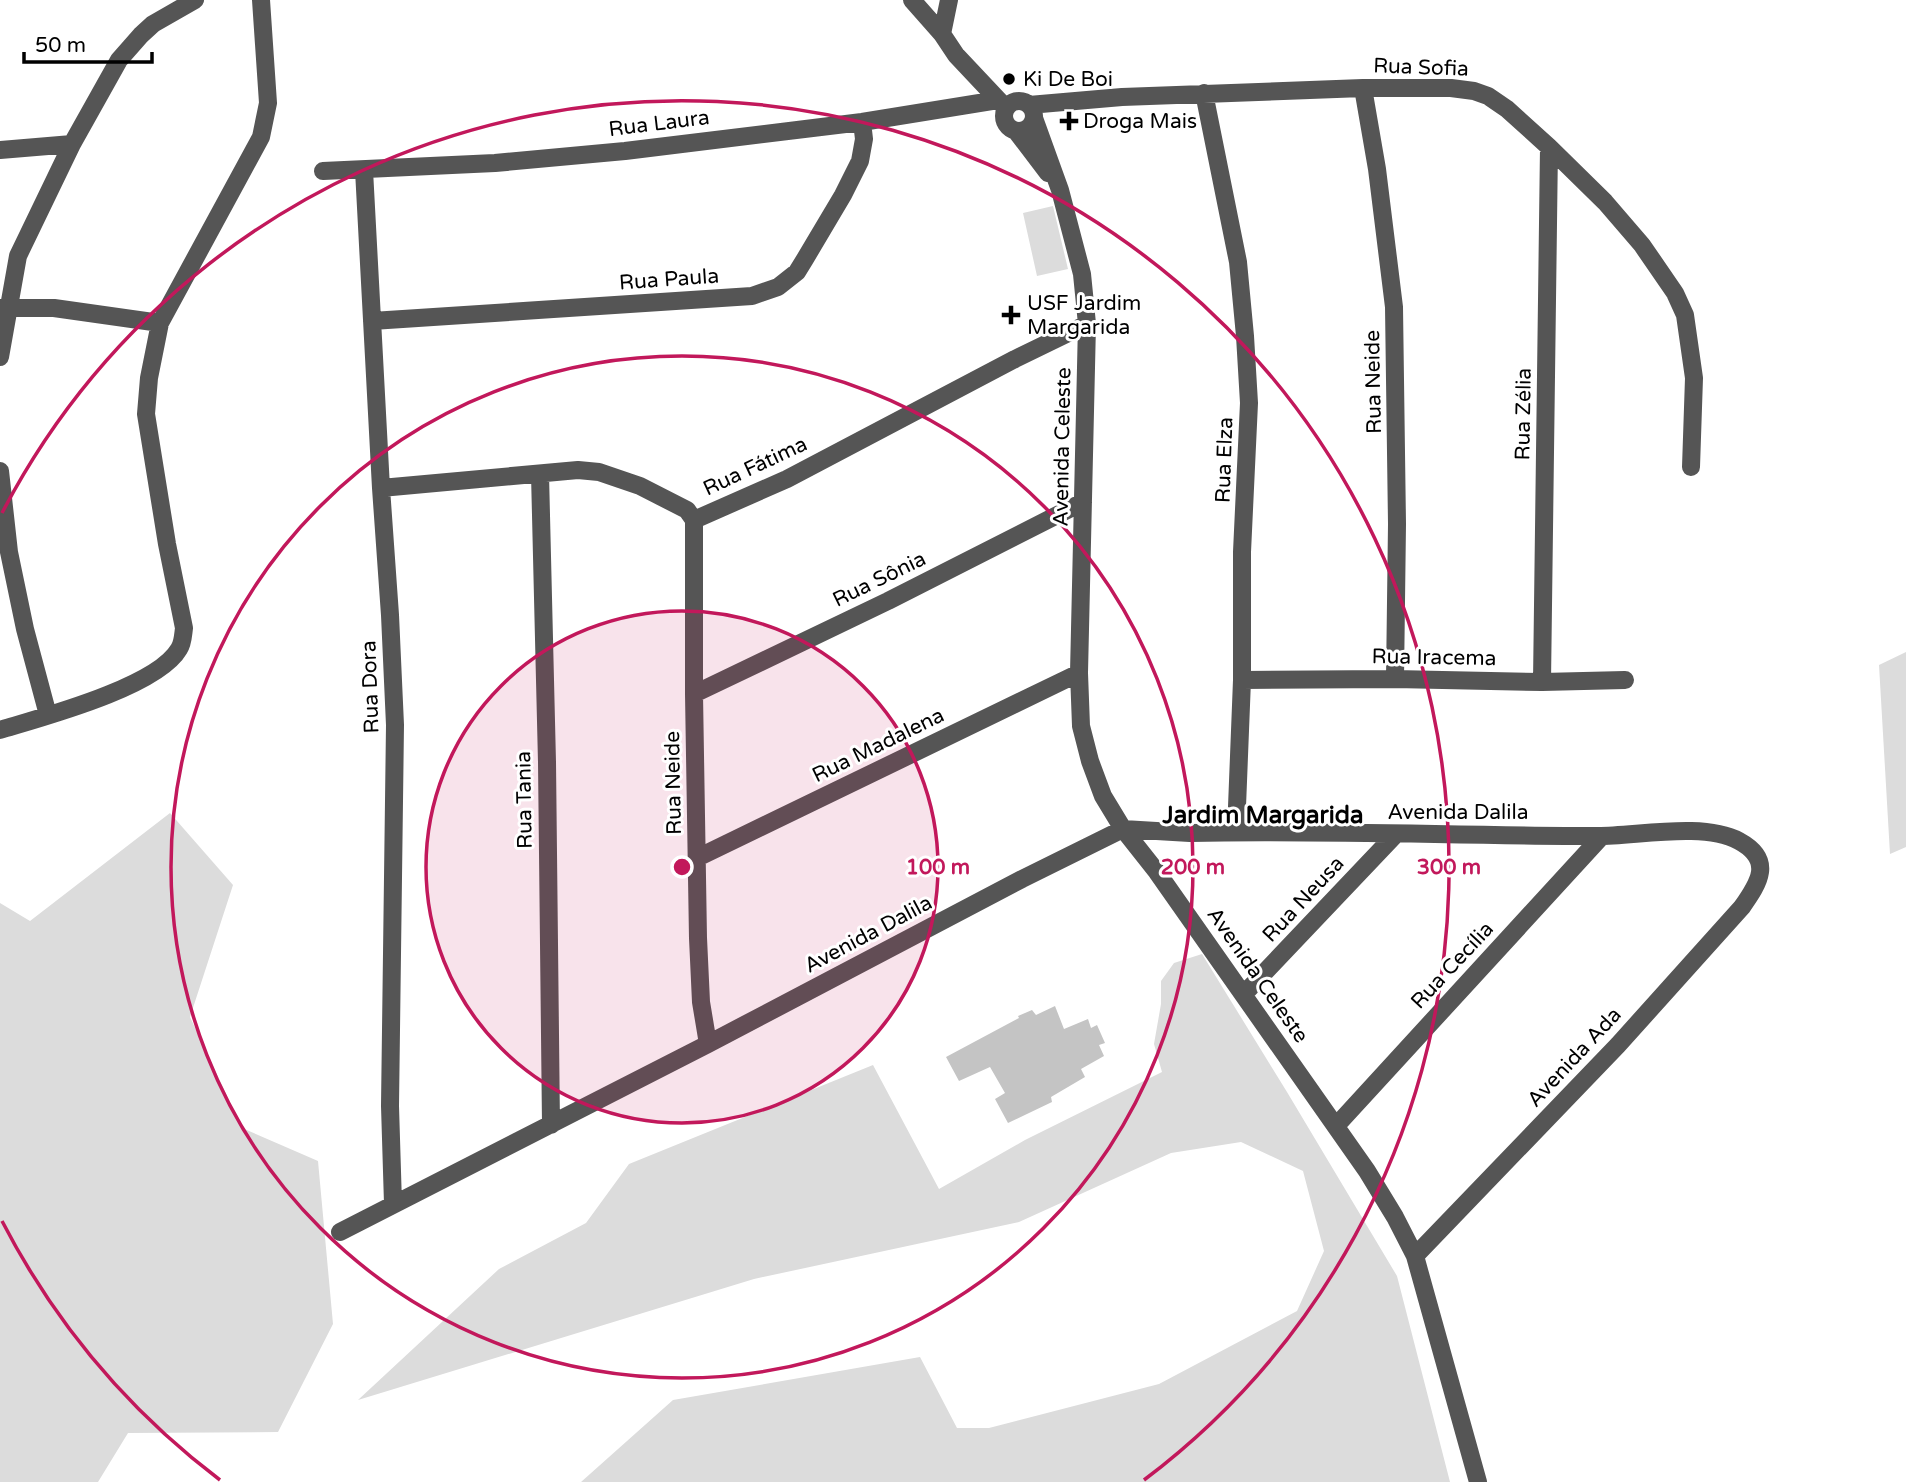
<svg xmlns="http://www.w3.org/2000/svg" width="1906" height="1482" font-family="'Varela Round',sans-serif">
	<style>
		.green { fill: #dcdcdc }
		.building { fill: #c4c4c4 }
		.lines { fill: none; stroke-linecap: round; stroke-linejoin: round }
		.minor { stroke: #555; stroke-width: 18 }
		.ring { fill: none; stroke: #c2185b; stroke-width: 3.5 }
		.poi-dot { fill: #000; stroke: #fff; stroke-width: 2.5 }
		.labels { text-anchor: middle; stroke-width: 6; stroke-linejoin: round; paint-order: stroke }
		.street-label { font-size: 21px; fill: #000; stroke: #fff }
		.poi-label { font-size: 21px; fill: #000; stroke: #fff; text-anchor: start }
		.quarter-label { font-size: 24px; font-weight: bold; fill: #000; stroke: #fff }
		.centre { fill: #c2185b; stroke: #fff; stroke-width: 3.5 }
		.ring-label { font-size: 21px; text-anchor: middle; font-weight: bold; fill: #c2185b; stroke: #fff; stroke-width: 6; stroke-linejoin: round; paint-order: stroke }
	</style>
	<rect width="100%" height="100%" fill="#fff"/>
	<!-- green -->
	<path class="green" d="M1053 206 1068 269 1037 276 1023 213Z
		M1906 652V847L1890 854 1879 665Z
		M170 813 233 885 190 1017 242 1128 318 1161 333 1324 278 1432 128 1433 98 1482H0V903L30 921Z
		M1202 954 1287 1092 1397 1276 1450 1482H581L673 1400 920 1357 957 1428H989L1159 1384 1297 1311 1324 1251 1303 1171 1241 1142 1171 1153 1019 1222 754 1279 358 1400 499 1269 586 1223 629 1164 873 1065 939 1189 1025 1140 1162 1072 1154 1044 1161 1004V981L1174 963Z"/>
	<!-- building -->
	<path class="building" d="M1055 1006 1064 1029 1088 1019 1091 1028 1097 1025 1105 1043 1099 1045 1104 1056 1081 1069 1085 1077 1051 1097 1052 1102 1008 1123 995 1099 1005 1093 990 1067 959 1081 946 1057 1019 1018 1018 1016 1032 1010 1036 1015Z"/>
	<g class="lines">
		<!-- minor -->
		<path class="minor" d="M912 0 942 34 956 55 1004 106
			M942 34 949 0
			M1363 88 1377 169 1394 307 1397 524 1395 679
			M1204 93 1238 262 1245 336 1249 403 1242 552V680L1236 832
			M1004 116a15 15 0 1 1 30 0a15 15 0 1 1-30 0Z
			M1029 105 1122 97 1363 88H1451L1474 91 1488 96 1507 109 1549 147 1605 202 1642 245 1675 293 1685 315 1694 378 1691 467
			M1034 118 1060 190 1082 274 1087 324 1079 673 1081 726 1090 761 1103 796 1123 829 1157 872 1367 1171 1395 1217 1415 1256 1478 1482
			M1016 131 1048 173
			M0 150 72 144
			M364 170 381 488 390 615 395 725 390 1106 393 1204
			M323 171 495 163 625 151 862 122 998 100
			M0 308H54L160 323
			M372 321 752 296 778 287 797 272 805 259 843 195 860 161 864 139 862 122
			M0 357 18 256 72 144 119 60 141 35 153 24 195 0
			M0 471 9 552 25 629 48 715
			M540 474 547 762 551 1125
			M381 488 578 470 599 472 640 486 687 510 694 520
			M694 520V694L698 938 701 1002 708 1044
			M694 520 787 479 1015 359 1087 324
			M1242 680 1395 679 1542 682 1625 680
			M1542 682 1549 147
			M694 694 888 601 1083 502
			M0 730C43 717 157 687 179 649 183 643 183 635 184 628L167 544 146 414 149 378 160 323 261 137 268 103 261 0
			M697 858 1079 673
			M1244 994 1395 835
			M1336 1126 1602 836
			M340 1232 708 1044 1022 879 1123 829 1190 833C1326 830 1462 836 1598 836 1638 836 1703 822 1739 841 1774 860 1759 883 1742 907L1618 1045 1415 1256"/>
	</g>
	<!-- distance rings -->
	<circle cx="682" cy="867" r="256" fill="#c2185b" fill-opacity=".12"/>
	<g class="ring">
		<circle cx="682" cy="867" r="256"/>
		<circle cx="682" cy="867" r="511"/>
		<path d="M220 1480A767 767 0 0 1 2 1221M2 513A767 767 0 1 1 1144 1480"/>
	</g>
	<!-- markers -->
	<g class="poi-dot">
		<circle cx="1009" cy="79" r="7"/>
		<path d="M1065.5 110.5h7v7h7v7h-7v7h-7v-7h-7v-7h7z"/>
		<path d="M1007.5 304.5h7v7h7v7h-7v7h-7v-7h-7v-7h7z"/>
	</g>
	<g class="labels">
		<!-- street labels -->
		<g class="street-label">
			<text transform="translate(1421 67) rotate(2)" y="7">Rua Sofia</text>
			<text transform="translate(659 123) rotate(-7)" y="7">Rua Laura</text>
			<text transform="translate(669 279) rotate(-4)" y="7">Rua Paula</text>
			<text transform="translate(1373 382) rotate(-91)" y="7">Rua Neide</text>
			<text transform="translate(1523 414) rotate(-89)" y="7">Rua Zélia</text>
			<text transform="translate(1062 447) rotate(-89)" y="7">Avenida Celeste</text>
			<text transform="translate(1224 460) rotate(-88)" y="7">Rua Elza</text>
			<text transform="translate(755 466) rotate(-25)" y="7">Rua Fátima</text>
			<text transform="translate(879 579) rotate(-26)" y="7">Rua Sônia</text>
			<text transform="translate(1434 657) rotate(1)" y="7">Rua Iracema</text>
			<text transform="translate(370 687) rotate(-92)" y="7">Rua Dora</text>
			<text transform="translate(878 745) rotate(-26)" y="7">Rua Madalena</text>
			<text transform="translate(673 783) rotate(-91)" y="7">Rua Neide</text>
			<text transform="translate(524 800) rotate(-91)" y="7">Rua Tania</text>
			<text x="1458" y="819">Avenida Dalila</text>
			<text transform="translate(1303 899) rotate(-47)" y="7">Rua Neusa</text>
			<text transform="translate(868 934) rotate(-28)" y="7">Avenida Dalila</text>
			<text transform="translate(1452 965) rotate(-47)" y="7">Rua Cecília</text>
			<text transform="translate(1258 975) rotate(55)" y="7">Avenida Celeste</text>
			<text transform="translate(1574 1057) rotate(-47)" y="7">Avenida Ada</text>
		</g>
		<!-- poi labels -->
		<g class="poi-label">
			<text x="1023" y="86">Ki De Boi</text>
			<text x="1083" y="128">Droga Mais</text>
			<text x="1027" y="310">USF Jardim<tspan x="1027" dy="24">Margarida</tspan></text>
		</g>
		<!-- quarter labels -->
		<g class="quarter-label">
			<text x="1263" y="823">Jardim Margarida</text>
		</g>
	</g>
	<circle cx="682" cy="867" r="10" class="centre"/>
	<g class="ring-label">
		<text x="938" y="874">100 m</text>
		<text x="1193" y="874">200 m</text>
		<text x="1449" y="874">300 m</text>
	</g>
	<!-- scale -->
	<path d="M24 52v10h128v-10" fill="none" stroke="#000000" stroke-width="3.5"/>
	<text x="35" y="52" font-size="21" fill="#000000" stroke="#ffffff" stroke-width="5" paint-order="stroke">50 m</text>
</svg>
